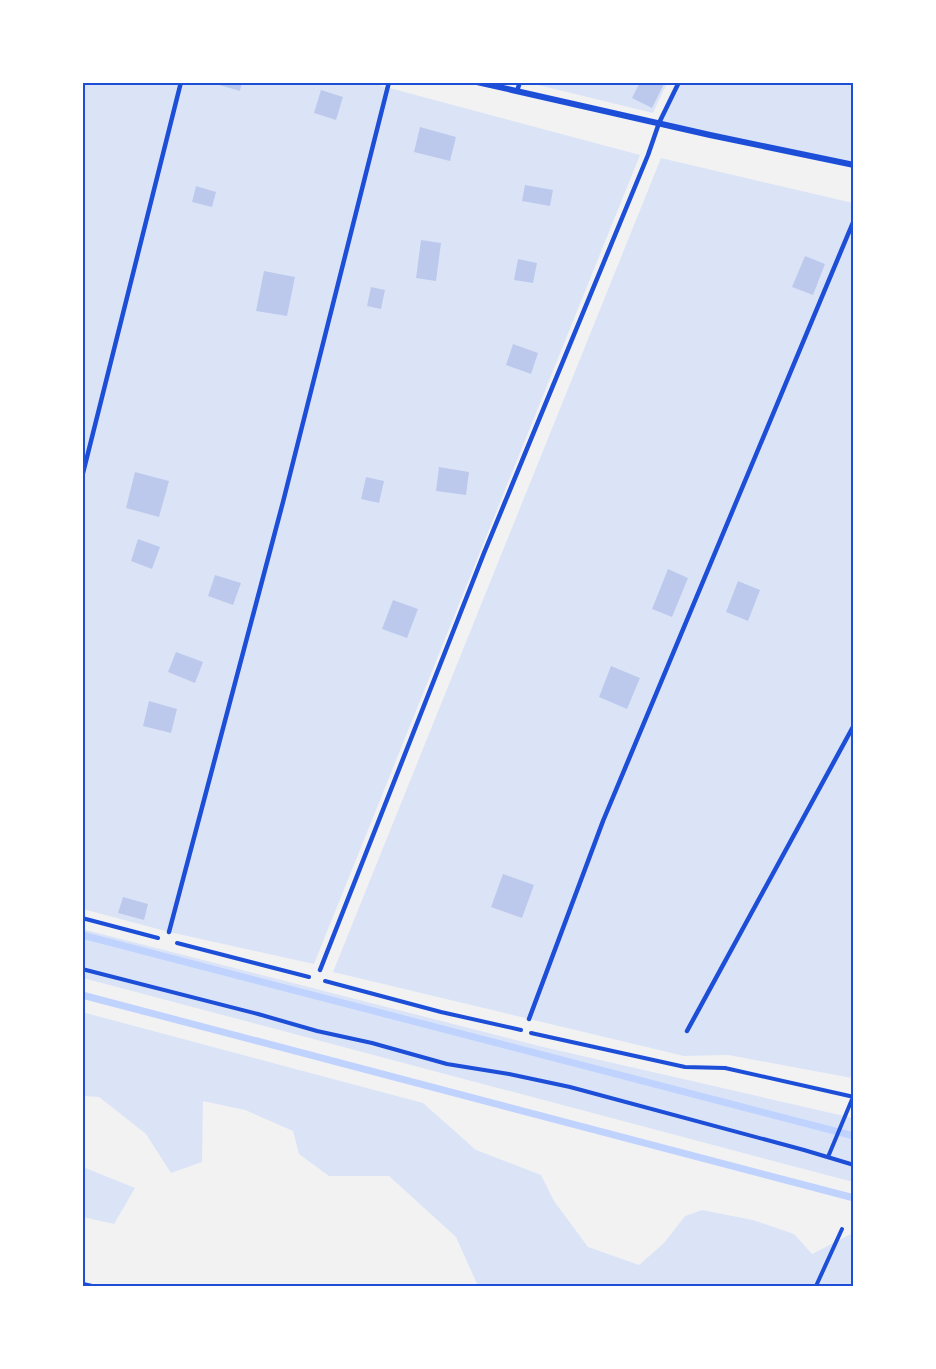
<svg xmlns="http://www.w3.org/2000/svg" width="936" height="1369" font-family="Rubik,sans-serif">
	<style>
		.green { fill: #dbe4f7 }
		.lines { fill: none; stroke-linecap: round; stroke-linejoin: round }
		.stream { stroke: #bfd3fe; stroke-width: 7 }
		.building { fill: #bdc9ec }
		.path { stroke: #1d4ed8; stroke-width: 4 }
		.service { stroke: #1d4ed8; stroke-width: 4.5 }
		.minor { stroke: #1d4ed8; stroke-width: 6 }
		.neatline { fill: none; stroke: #1d4ed8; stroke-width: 2 }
	</style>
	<rect width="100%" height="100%" fill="#f2f2f2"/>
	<!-- green -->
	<path class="green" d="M82 83H371L640 155 314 964 169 932 83 909Z
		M530 83H667L653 113Z
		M678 83H853V165L659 123Z
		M661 158 853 203 854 1073 852 1078 728 1055 684 1056 333 972Z
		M82 929 539 1046 853 1118V1182L83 978Z
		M82 1012 423 1103 476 1150 541 1175 554 1201 588 1247 639 1265 664 1243 685 1216 702 1210 753 1220 794 1234 812 1254 853 1233V1286H478L456 1237 389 1176H329L299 1154 293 1131 245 1110 203 1101 202 1162 171 1173 146 1134 99 1097 83 1096Z
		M83 1167 135 1188 114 1224 83 1217Z"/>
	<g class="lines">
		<!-- stream -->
		<path class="stream" d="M82 935 854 1136
			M82 995 854 1198"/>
	</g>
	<!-- building -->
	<path class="building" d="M209 82H242L240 91Z
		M640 82H665L652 108 632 98Z
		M321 90 343 97 336 120 314 113Z
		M420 127 456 137 450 161 414 152Z
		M525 185 553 190 550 206 522 201Z
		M196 186 216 192 212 207 192 202Z
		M421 240 441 243 436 281 416 278Z
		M805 256 825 264 813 295 792 287Z
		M518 259 537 263 533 283 514 280Z
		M264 271 295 277 287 316 256 311Z
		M371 287 385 290 381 309 367 306Z
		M513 344 538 353 531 374 506 365Z
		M439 467 469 472 466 495 436 491Z
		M135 472 169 481 159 517 126 508Z
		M366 477 384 481 379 503 361 499Z
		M138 539 160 547 152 569 131 561Z
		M668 569 688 578 672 617 652 609Z
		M215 575 241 583 233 605 208 596Z
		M738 581 760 590 748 621 726 612Z
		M393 600 418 609 407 638 382 629Z
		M176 652 203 662 195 683 168 672Z
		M611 666 640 678 627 709 599 697Z
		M149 701 177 709 171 733 143 726Z
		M503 874 534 885 522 918 491 907Z
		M123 897 148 904 144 920 118 913Z"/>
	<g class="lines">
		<!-- path -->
		<path class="path" d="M82 918 158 938
			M177 943 309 977
			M82 969 258 1014 317 1031 372 1043 447 1064 509 1074 570 1087 804 1150 854 1165
			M325 981 441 1012 521 1030
			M531 1033 685 1067 725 1068 854 1097
			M828 1157 853 1097
			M816 1286 842 1229"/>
		<!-- service -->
		<path class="service" d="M517 91 520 82
			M82 477 181 82
			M169 932 283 502 389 82
			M320 970 484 553 648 155 659 123 679 82
			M529 1019 603 821 854 220
			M687 1031 854 725
			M82 1284 91 1286"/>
		<!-- minor -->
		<path class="minor" d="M477 82 710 135 854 165"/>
	</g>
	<!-- border -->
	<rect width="936" height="1369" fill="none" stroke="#ffffff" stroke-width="168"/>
	<rect x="84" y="84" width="768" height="1201" class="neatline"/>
</svg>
